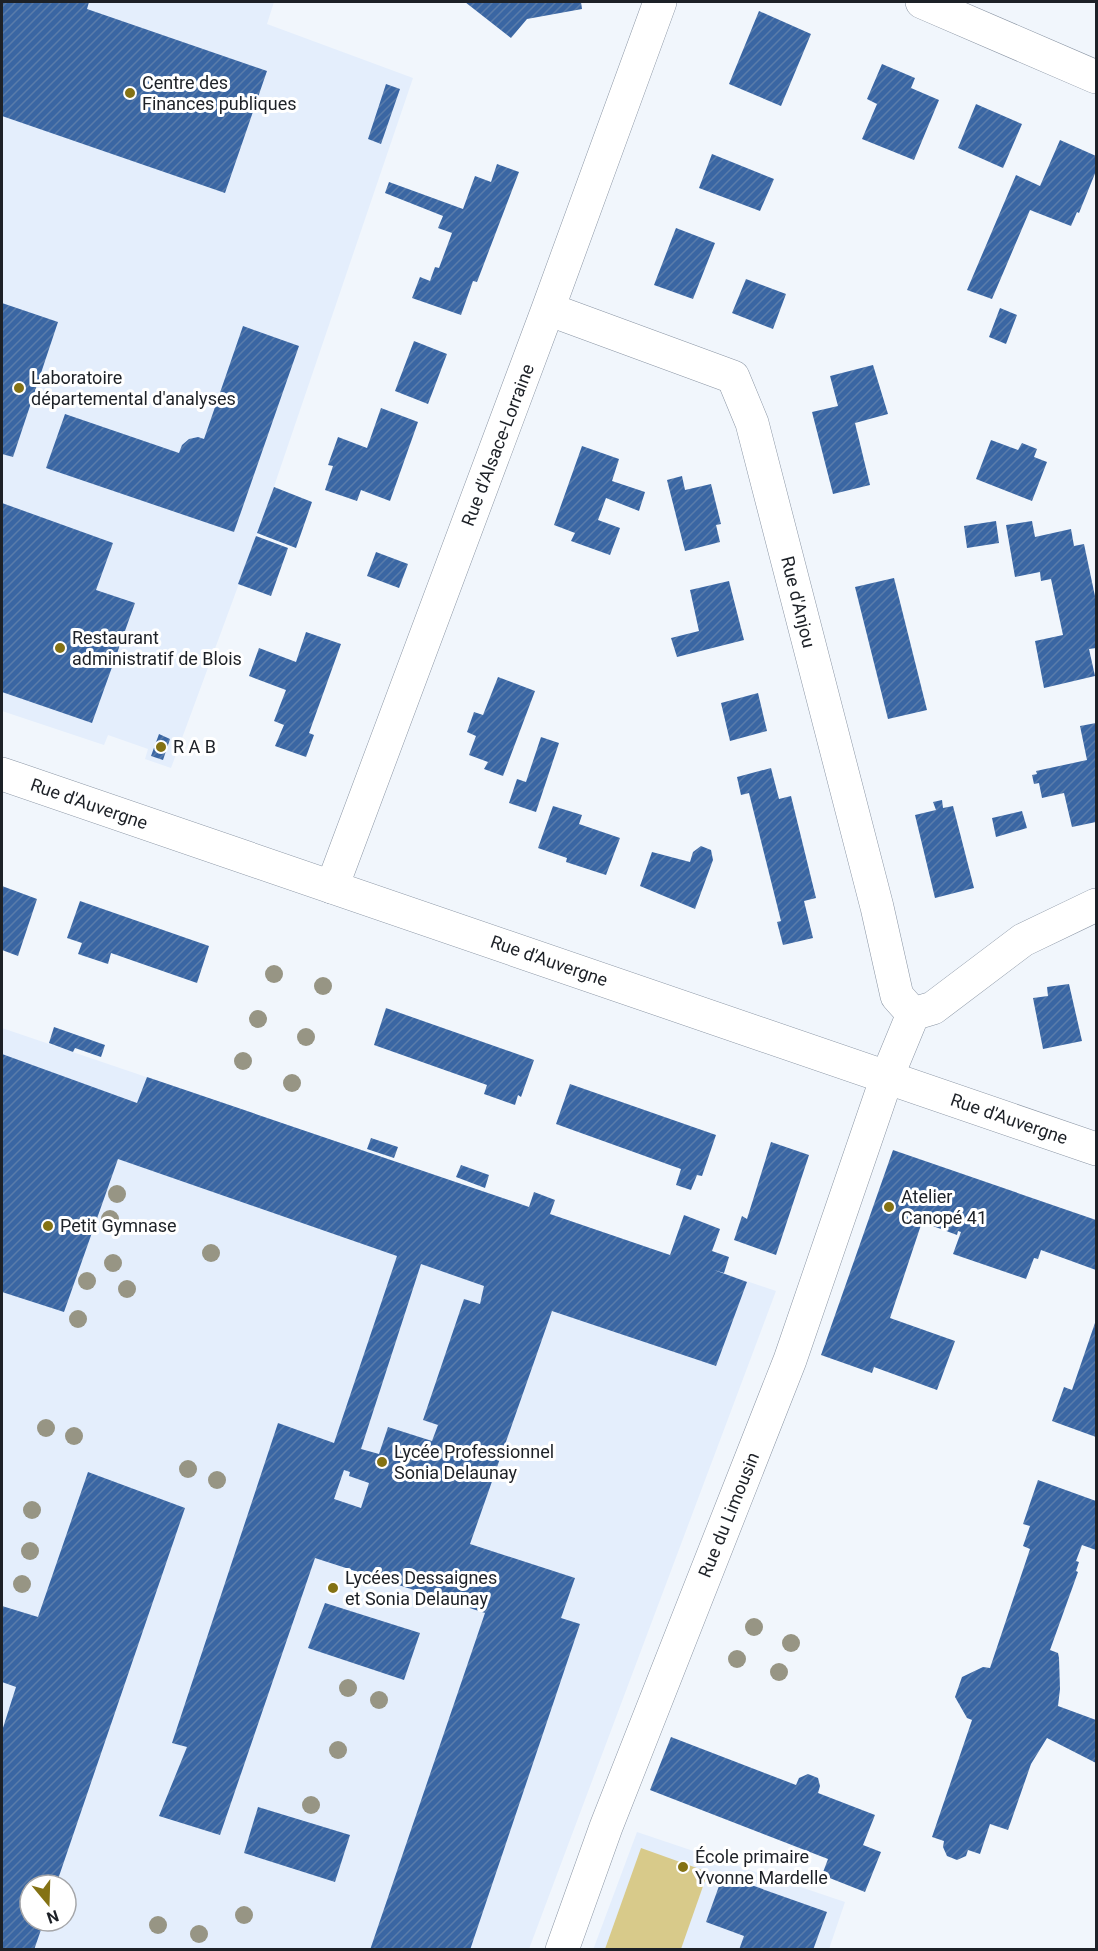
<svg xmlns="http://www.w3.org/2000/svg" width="1098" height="1951" font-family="Roboto,sans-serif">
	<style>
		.built { fill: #e4eefc; fill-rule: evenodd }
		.green { fill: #d8ca8a }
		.building { fill: url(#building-hatch); fill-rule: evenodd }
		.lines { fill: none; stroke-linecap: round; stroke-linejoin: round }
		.street-casing { stroke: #8b96a5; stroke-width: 34 }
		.secondary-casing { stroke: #8b96a5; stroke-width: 34 }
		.street { stroke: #fff; stroke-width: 33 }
		.secondary { stroke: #fff; stroke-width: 33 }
		.tree { fill: #979584 }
		.poi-dot { fill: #847214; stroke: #fff; stroke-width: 2 }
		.labels { text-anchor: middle; stroke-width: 6; stroke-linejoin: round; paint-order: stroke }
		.poi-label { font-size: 18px; fill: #1d2127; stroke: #fff; text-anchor: start }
		.street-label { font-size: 18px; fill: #1d2127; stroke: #fff }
	</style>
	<defs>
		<pattern id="building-hatch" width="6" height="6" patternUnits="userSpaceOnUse" patternTransform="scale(1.5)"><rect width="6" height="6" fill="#3a66a3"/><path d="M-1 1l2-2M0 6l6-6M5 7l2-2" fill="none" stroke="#5a7caa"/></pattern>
	</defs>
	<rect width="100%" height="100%" fill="#f1f6fc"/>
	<!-- built -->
	<path class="built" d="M2 2H274L267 24 413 78 265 513 171 768 145 759 148 749 108 735 104 745 2 711Z
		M2 1028 776 1291 529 1949 2 1950ZM30 1885H66V1921H30Z
		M637 1832 845 1902 829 1949 593 1950Z"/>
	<!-- green -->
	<path class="green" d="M641 1848 708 1872 681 1949H605Z"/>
	<!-- building -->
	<path class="building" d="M2 2H89L87 9 267 71 225 193 2 116Z
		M465 2H581L582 9 527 19 511 38Z
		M759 11 811 34 781 106 729 84Z
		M882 64 915 78 911 88 939 100 914 160 862 139 877 104 867 99Z
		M386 84 400 89 381 144 368 139Z
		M976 104 1022 124 1003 168 958 148Z
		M1060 140 1096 156V171L1079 213 1077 212 1071 226 1030 210 992 299 967 290 1016 175 1040 186Z
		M712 154 774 179 760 211 699 188Z
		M497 164 519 172 477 282 473 281 461 315 412 298 420 277 430 281 435 267 439 268 452 233 438 228 443 216 385 193 389 182 463 209 475 176 491 182Z
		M676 228 715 243 693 299 654 285Z
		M746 279 786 294 773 329 732 313Z
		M2 303 58 322 13 457 2 454Z
		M1000 308 1017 315 1006 344 989 337Z
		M243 326 299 346 234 532 46 468 65 414 179 453 182 445 189 439 198 437 204 439Z
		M414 341 447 354 428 404 395 391Z
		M873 365 888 414 855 423 870 485 833 494 812 412 838 406 830 376Z
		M381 408 418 422 390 501 361 490 357 501 325 490 333 466 328 465 338 437 367 448Z
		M991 440 1018 450 1022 443 1037 449 1034 457 1047 462 1032 501 976 479Z
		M582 446 619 459 612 481 645 492 639 511 606 498 598 520 620 528 610 555 571 541 575 533 554 525Z
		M682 476 685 490 711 484 721 524 716 525 720 542 685 551 667 480Z
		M274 487 312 502 296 548 257 533Z
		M2 503 113 543 96 590 135 603 92 723 2 692Z
		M996 521 999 543 967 548 964 526Z
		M1032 521 1035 537 1071 529 1074 546 1084 544 1096 601V648L1089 649 1095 676 1044 688 1035 641 1063 635 1051 579 1041 581 1040 572 1015 577 1006 525Z
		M256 536 288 548 271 596 238 584Z
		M376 552 408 564 399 588 367 576Z
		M894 578 927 710 888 719 855 587Z
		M729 581 744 640 677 657 671 638 699 631 690 590Z
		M306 632 341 644 309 733 314 735 306 757 275 746 284 725 274 721 286 690 249 676 259 648 296 662Z
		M498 677 535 691 503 776 484 769 488 762 469 755 476 736 467 732 474 712 483 715Z
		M758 693 767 731 730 741 721 703Z
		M1096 723V822L1072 827 1064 793 1042 798 1039 783 1034 784 1032 775 1037 774 1036 771 1087 760 1080 726Z
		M159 734 170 739 163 760 151 756Z
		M541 737 559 743 536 812 509 803 517 779 526 782Z
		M771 768 779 799 791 796 816 898 804 901 813 938 783 945 777 922 781 921 749 793 741 795 737 777Z
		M942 800 943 808 953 806 974 888 935 898 915 815 936 810 933 802Z
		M553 806 582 815 579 824 620 838 606 875 566 862 567 858 538 848Z
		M1022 811 1027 828 996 837 992 818Z
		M701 846 711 850 713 860 695 909 640 886 652 852 690 862 693 852Z
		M2 886 37 899 18 956 2 950Z
		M80 901 209 946 197 983 111 953 108 964 78 954 82 943 67 938Z
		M1069 984 1082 1041 1043 1049 1033 998 1048 996 1047 987Z
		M386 1008 534 1060 521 1097 518 1095 515 1105 484 1094 487 1085 374 1045Z
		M54 1027 105 1045 101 1057 75 1048 73 1052 49 1043Z
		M2 1054 137 1103 147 1077 529 1207 534 1192 555 1200 550 1214 670 1255 684 1215 720 1229 712 1251 729 1257 724 1273 714 1270 747 1282 716 1366 552 1311 470 1544 575 1578 561 1618 580 1624 470 1950H370L485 1613 315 1558 220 1835 159 1816 187 1747 172 1743 278 1423 334 1443 397 1256 118 1159 64 1312 2 1292ZM421 1264 484 1286 480 1304 464 1299 423 1420 438 1425 432 1441 388 1427 379 1454 361 1449ZM344 1470 350 1472 349 1476 369 1483 361 1508 334 1499Z
		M570 1084 716 1135 702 1176 697 1175 691 1190 676 1185 681 1169 556 1124Z
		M371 1138 398 1147 394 1158 367 1149Z
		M771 1142 809 1155 776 1255 734 1240 742 1216 747 1219Z
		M893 1150 1096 1220V1270L1041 1250 1038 1259 1034 1258 1026 1279 953 1254 961 1232 958 1231 957 1235 922 1222 890 1318 955 1341 937 1390 874 1367 872 1373 821 1355Z
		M461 1165 489 1175 485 1188 456 1177Z
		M1096 1320V1437L1052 1421 1064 1387 1072 1390Z
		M88 1472 185 1508 56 1885H30V1921H44L34 1950H2V1731L16 1687 2 1682V1606L38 1617Z
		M1038 1480 1096 1501V1550L1082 1545 1076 1561 1079 1562 1076 1571 1078 1572 1050 1650 1058 1653 1059 1658 1060 1689 1058 1706 1096 1720V1763L1047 1738 1031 1764 1008 1830 990 1824 980 1854 968 1850 966 1856 957 1860 947 1856 943 1847 944 1841 932 1837 972 1720 967 1718 955 1697 962 1677 983 1667 990 1668 1030 1549 1023 1546 1030 1526 1023 1524Z
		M325 1603 420 1633 404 1680 308 1648Z
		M671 1737 796 1785 799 1778 808 1774 818 1778 820 1786 818 1793 875 1815 863 1845 881 1852 865 1892 822 1875 828 1859 650 1790Z
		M258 1807 350 1835 335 1882 244 1853Z
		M723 1875 827 1912 813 1950H739L744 1936 706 1922Z"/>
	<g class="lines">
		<!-- street casing -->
		<g class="street-casing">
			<path id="street" d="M548 309 733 377 752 423 877 907 897 996 913 1014
				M332 887 548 309 660 2
				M913 1014 933 1008 1023 940 1096 905
				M562 1950 606 1827 790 1360 887 1077 913 1014"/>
		</g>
		<!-- secondary casing -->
		<g class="secondary-casing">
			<path id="secondary" d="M922 2 1096 77
				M2 774 1096 1149"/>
		</g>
		<!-- street -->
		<use href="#street" class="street"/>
		<!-- secondary -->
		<use href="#secondary" class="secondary"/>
	</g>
	<!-- trees -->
	<g class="tree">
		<circle cx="274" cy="974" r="9"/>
		<circle cx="323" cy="986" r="9"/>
		<circle cx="258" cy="1019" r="9"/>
		<circle cx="306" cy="1037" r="9"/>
		<circle cx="243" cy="1061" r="9"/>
		<circle cx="292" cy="1083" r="9"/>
		<circle cx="117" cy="1194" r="9"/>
		<circle cx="110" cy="1219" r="9"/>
		<circle cx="211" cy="1253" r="9"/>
		<circle cx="113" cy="1263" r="9"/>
		<circle cx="87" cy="1281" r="9"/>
		<circle cx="127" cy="1289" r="9"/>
		<circle cx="78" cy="1319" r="9"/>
		<circle cx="46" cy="1428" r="9"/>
		<circle cx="74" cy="1436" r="9"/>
		<circle cx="188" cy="1469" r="9"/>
		<circle cx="217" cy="1480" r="9"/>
		<circle cx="32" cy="1510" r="9"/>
		<circle cx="30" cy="1551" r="9"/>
		<circle cx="22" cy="1584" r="9"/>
		<circle cx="754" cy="1627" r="9"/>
		<circle cx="791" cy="1643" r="9"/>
		<circle cx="737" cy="1659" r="9"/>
		<circle cx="779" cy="1672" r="9"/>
		<circle cx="348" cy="1688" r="9"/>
		<circle cx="379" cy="1700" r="9"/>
		<circle cx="338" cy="1750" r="9"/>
		<circle cx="311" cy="1805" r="9"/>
		<circle cx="244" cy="1915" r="9"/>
		<circle cx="158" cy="1925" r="9"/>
		<circle cx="199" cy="1934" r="9"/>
	</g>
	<!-- markers -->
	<g class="poi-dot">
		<circle cx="130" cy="93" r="6"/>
		<circle cx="19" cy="388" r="6"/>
		<circle cx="60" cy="648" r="6"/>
		<circle cx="161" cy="747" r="6"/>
		<circle cx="889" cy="1207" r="6"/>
		<circle cx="48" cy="1226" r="6"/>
		<circle cx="382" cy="1462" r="6"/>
		<circle cx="333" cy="1588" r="6"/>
		<circle cx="683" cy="1867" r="6"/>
	</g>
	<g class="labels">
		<!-- poi labels -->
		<g class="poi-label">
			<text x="142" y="89">Centre des<tspan x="142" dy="21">Finances publiques</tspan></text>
			<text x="31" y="384">Laboratoire<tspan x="31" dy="21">départemental d'analyses</tspan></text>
			<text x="72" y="644">Restaurant<tspan x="72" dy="21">administratif de Blois</tspan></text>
			<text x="173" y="753">R A B</text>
			<text x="901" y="1203">Atelier<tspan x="901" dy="21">Canopé 41</tspan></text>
			<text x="60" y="1232">Petit Gymnase</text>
			<text x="394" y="1458">Lycée Professionnel<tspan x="394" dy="21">Sonia Delaunay</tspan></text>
			<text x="345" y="1584">Lycées Dessaignes<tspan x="345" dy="21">et Sonia Delaunay</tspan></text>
			<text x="695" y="1863">École primaire<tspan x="695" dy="21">Yvonne Mardelle</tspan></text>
		</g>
		<!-- street labels -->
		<g class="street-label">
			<text transform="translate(498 445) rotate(-69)" y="6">Rue d'Alsace-Lorraine</text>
			<text transform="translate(798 602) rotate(76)" y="6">Rue d'Anjou</text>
			<text transform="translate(89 804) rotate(19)" y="6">Rue d'Auvergne</text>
			<text transform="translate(549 961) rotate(19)" y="6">Rue d'Auvergne</text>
			<text transform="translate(1009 1119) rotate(19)" y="6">Rue d'Auvergne</text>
			<text transform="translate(729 1515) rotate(-68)" y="6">Rue du Limousin</text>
		</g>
	</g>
	<!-- border -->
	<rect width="1098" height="1951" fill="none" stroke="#1d2127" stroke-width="6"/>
	<!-- north arrow -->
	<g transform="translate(48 1903) rotate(161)"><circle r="28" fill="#ffffff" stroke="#a5a6a9" stroke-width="1.5"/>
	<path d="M0-4.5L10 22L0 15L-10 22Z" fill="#847214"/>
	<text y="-9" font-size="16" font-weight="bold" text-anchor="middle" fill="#1d2127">N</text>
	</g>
</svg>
